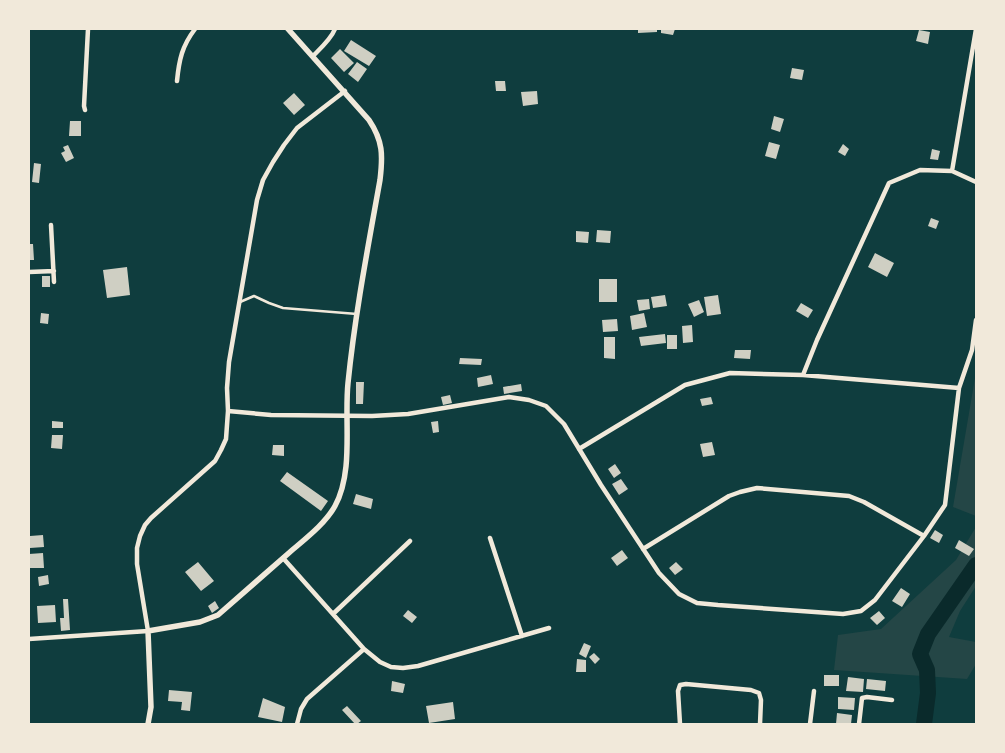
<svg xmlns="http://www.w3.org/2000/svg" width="1005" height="753" font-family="'DM Sans',sans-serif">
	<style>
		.green { fill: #244646 }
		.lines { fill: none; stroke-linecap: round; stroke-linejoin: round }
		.river { stroke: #0a2a2b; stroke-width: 16 }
		.building { fill: #cfcfc3 }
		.service { stroke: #f1e9da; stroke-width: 2.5 }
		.minor { stroke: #f1e9da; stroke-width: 4.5 }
		.tertiary { stroke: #f1e9da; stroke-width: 5.5 }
	</style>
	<rect width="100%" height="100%" fill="#0f3d3e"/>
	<!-- green -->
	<path class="green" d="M976 372V516L953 507Z
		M976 527V586L960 611 949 637 976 642V664L967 679 834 670 838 635 881 629 956 560Z"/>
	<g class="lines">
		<!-- river -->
		<path class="river" d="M924 724 928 693 927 670 920 654 928 634 976 565"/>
	</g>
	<!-- building -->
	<path class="building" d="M638 29H657V32L638 33Z
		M661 29H675L673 35 661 33Z
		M919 30 930 32 928 44 916 41Z
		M351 40 376 56 369 66 344 51Z
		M340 49 354 63 344 72 331 58Z
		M357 62 367 69 358 82 348 74Z
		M792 68 804 70 802 80 790 78Z
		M495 81H505L506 91H496Z
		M537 91 538 104 523 106 521 92Z
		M294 93 305 105 294 115 283 103Z
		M774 116 784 119 780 132 771 129Z
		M70 121H81V136H69Z
		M769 142 780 145 776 159 765 156Z
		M843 144 849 149 845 156 838 152Z
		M68 145 74 158 66 162 61 153 65 151 63 147Z
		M932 149 940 151 938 160 930 159Z
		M34 163 41 164 39 183 32 182Z
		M931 218 939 221 936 229 928 226Z
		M597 230 611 231 610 243 596 242Z
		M576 231 589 232 588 243 576 242Z
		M29 244H33L34 260H29Z
		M875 253 894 263 887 277 868 267Z
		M127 267 130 295 107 298 103 270Z
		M42 276H50V287H42Z
		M599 279H617V302H599Z
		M665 295 667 306 653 308 651 297Z
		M718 295 721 314 707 316 704 297Z
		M649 299 650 309 639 311 637 300Z
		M699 300 704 312 694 317 688 304Z
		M801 303 813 310 808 318 796 311Z
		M41 313 49 314 48 324 40 323Z
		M644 313 647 327 632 330 630 316Z
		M617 319 618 331 603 332 602 320Z
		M692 325 693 342 683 343 682 326Z
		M665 334 666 343 641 346 639 337Z
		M667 335H677V349H667Z
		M604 337H615V359L604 358Z
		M735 350H751L750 359 734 358Z
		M460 358 482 359 481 365 459 364Z
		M491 375 493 384 478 387 477 378Z
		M356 382H364L363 404H356Z
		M521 384 522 391 504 394 503 387Z
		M450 395 452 403 443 405 441 397Z
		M711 397 713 404 702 406 700 399Z
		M52 421 63 422V428H52Z
		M438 421 439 432 433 433 431 422Z
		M52 435H63L62 449 51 448Z
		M712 442 715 455 703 457 700 444Z
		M273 445H284V456L272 455Z
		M615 464 621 473 614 478 608 469Z
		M287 472 328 501 321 511 280 481Z
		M621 479 628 489 619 495 612 484Z
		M356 494 373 499 371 509 353 504Z
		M935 530 943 535 939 543 930 538Z
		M43 535 44 547 30 548V536Z
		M959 540 974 549 969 556 955 548Z
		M622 550 628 558 617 566 611 558Z
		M43 553 44 568H30L29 554Z
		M198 562 214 581 201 591 185 572Z
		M676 562 683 569 675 575 669 568Z
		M48 575 49 584 39 586 38 577Z
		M901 588 910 594 902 607 892 601Z
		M63 599H68L70 630 61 631 60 618H64Z
		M215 601 219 608 212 613 208 606Z
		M55 605 56 622 38 623 37 606Z
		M408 610 417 617 412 623 403 616Z
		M879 611 885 618 877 625 870 618Z
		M584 643 591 646 586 658 579 654Z
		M594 653 600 659 595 664 589 657Z
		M577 659 586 660V672H576Z
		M824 675H839V686H824Z
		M848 677 864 679 863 692 846 691Z
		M867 679 886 681 885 691 866 689Z
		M392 681 405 684 403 693 391 691Z
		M169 690 192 692 190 711 181 710 182 702 168 701Z
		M838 697 855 698 854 710 838 709Z
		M263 698 285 707 282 722 258 717Z
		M453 702 455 719 429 723 426 706Z
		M347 706 361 721 357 724H355L342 710Z
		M837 713 852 715 851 724H836Z"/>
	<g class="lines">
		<!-- service -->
		<path class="service" d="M240 302 254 296 269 303 283 308 357 314"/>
		<!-- minor -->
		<path class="minor" d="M313 56C321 48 331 39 335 29
			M177 81C179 60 182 46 195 29
			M85 110 84 106 88 29
			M952 171 976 29
			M51 225 54 282
			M29 272 54 271
			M803 375 817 340 889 183 920 170 952 171 976 182
			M228 411 271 415 372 416 408 414 509 397 529 400 546 406 564 424 601 485 659 573 679 594 697 603 718 605 843 614 861 611 875 600 924 536 945 505 959 388 972 350 976 320
			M579 449 685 385 730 373 803 375 959 388
			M490 538 522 636
			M643 549 729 496 740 492 757 488 849 496 864 502 924 536
			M283 558 364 649 380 662 391 667 403 668 418 666 549 628
			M333 614 410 541
			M29 639 148 631 137 564V548L140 536 145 525 151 518 215 461 221 450 226 439 228 411 227 388 229 362 257 200 263 180 273 162 284 145 297 128 345 91
			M297 724 301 709 307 699 364 649
			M680 724 678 691 680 685 686 684 751 690 759 693 761 700 760 724
			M810 724 814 691
			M859 724 862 698 867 697 892 700"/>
		<!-- tertiary -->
		<path class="tertiary" d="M148 724 151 707 148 631 200 622 218 615C242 594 266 573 290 552 305 539 325 524 335 506 354 471 344 421 348 383 355 314 368 247 380 180 383 155 383 141 369 120L288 29"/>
	</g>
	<!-- border -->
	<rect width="1005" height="753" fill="none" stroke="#f1e9da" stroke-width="60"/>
</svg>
